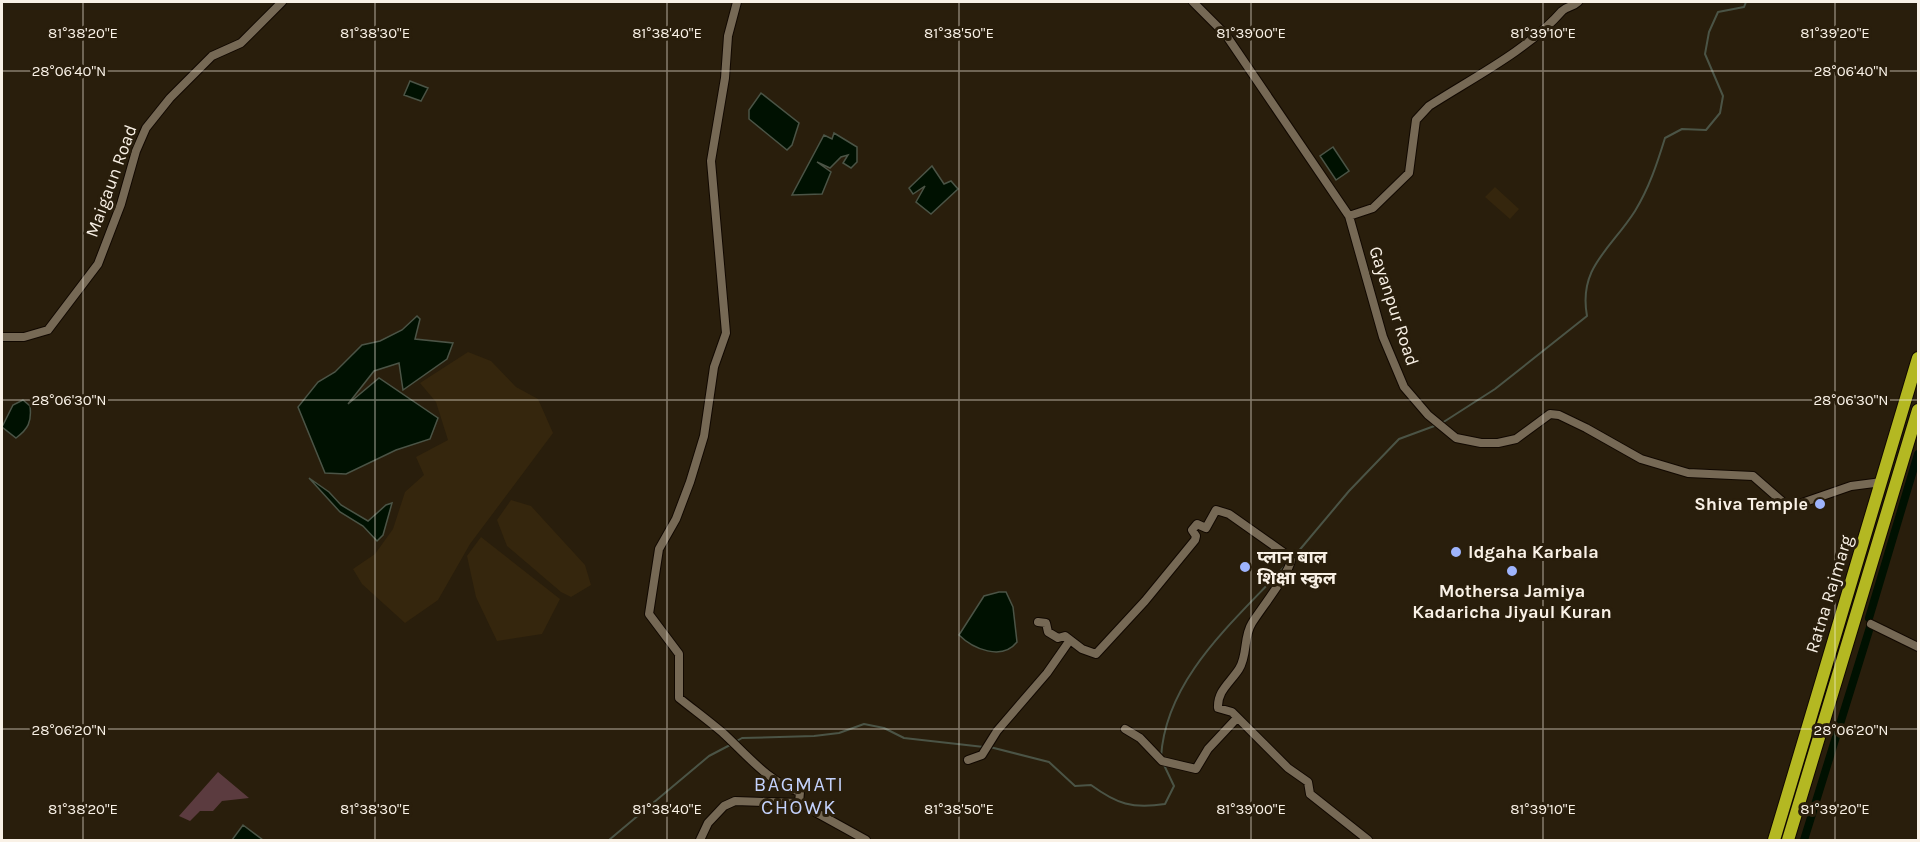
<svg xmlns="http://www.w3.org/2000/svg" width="1920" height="842" font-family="Karla,'Noto Sans Devanagari',sans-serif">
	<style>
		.built { fill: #35260d }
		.green { fill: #5b3b3f }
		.water { fill: #001101; stroke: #4b5446; stroke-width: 1.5 }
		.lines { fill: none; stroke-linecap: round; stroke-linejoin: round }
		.stream { stroke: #4b5446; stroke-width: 2 }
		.canal { stroke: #001101; stroke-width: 8 }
		.minor-casing { stroke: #110800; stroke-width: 10 }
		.highway-casing { stroke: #110800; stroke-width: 14 }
		.minor { stroke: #766955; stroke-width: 8 }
		.highway { stroke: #b4b822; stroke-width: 12 }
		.ticks { fill: none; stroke: #f9f1e6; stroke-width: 1.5; stroke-opacity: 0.45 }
		.poi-dot { fill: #9eb4fd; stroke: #291e0c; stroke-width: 2 }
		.labels { text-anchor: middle; stroke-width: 6; stroke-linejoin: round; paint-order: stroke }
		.street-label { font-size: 18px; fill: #f9f1e6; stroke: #291e0c }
		.poi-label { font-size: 18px; font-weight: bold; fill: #f9f1e6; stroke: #291e0c; text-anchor: start }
		.neighbourhood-label { font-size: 20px; letter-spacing: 1.5px; fill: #c4d2fc; stroke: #291e0c }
		.ticks-label { font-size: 15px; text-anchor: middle; fill: #f9f1e6; stroke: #291e0c; stroke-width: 6; stroke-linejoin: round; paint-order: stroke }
	</style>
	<rect width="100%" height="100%" fill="#291e0c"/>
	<!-- built -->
	<path class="built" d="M1495 187 1519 209 1510 219 1485 197Z
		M468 352 491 361 516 387 538 399 553 433 470 544 438 600 405 623 362 584 353 569 375 554 393 529 405 492 424 475 416 457 448 440 436 402 420 383Z
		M511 500 531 506 585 565 591 585 571 597 561 592 507 546 497 520Z
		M481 537 560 599 542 634 497 641 476 597 467 556Z"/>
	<!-- green -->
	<path class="green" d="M218 772 249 798 222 801 213 811H200L190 821 179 816Z"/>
	<!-- water -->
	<path class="water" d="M410 81 428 88 421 101 404 95Z
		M761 93 799 123 792 145 787 150 749 119V110Z
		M834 133 857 147V162L851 168 843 163 848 155 841 157 830 168 817 162 831 172 822 194 792 195 824 135 832 139Z
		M1333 147 1349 171 1336 180 1320 156Z
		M932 166 944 184 951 181 958 189 931 214 916 202 925 186 913 194 909 188Z
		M417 316 420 319 415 339 453 343 447 359 403 390 399 363 374 371 348 404 379 378 438 418 430 439 396 450 346 474 325 473 298 407 318 382 335 372 362 345 380 341 402 330Z
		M23 400 30 406C32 422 28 429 16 438L2 427 13 405Z
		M309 478 329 492 341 505 368 521 386 505 392 503 383 535 377 541 363 526 340 512Z
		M999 592H1006L1013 607 1017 642C1002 661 973 649 959 635L984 596Z
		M243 825 263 840H232Z"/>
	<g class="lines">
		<!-- stream -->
		<path class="stream" d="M1442 423 1495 389 1587 316C1578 267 1611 249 1635 211 1649 188 1657 164 1665 138L1682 129 1706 130 1720 113 1723 96 1705 54 1709 32 1718 12 1744 7 1746 2
			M1292 559 1349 491 1399 439 1437 425
			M735 742 742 738 814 736 839 733 864 724 884 728 904 738 984 747
			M990 747 1049 762 1075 786 1091 785C1117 804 1132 809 1165 804L1174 786 1164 765
			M1161 757C1166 677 1235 621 1286 565
			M609 840 709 756 730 745"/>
		<!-- canal -->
		<path class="canal" d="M1869 618 1918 454
			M1804 840 1871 624"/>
		<!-- minor casing -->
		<g class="minor-casing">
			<path id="minor" d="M737 2 728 36 725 78 711 161 726 333 714 367 704 436 690 482 676 519 659 549 649 614 679 654V698C694 710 709 721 723 733 746 754 769 783 800 792L799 803
				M1193 2 1226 35 1349 216 1383 337 1404 387 1428 415 1456 438 1481 443H1498L1516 439 1550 414 1559 415 1586 428 1641 459 1688 473 1753 476 1785 504H1799L1851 486 1882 482
				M1349 216 1373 208 1409 173 1416 120 1429 106C1474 77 1528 50 1562 11 1567 6 1573 7 1578 2
				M2 337H24L48 330 98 264 121 204 136 151 146 128 170 98 212 56 241 43 282 2
				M1038 622 1046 623 1048 632 1058 638 1065 636 1082 649 1096 654 1145 601 1195 540 1196 536 1192 530 1197 524 1206 528 1216 510 1229 514 1287 555 1291 560C1290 572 1260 610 1252 623 1243 637 1248 655 1239 669 1230 683 1217 691 1218 708L1232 712 1288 768 1308 782 1310 794 1368 840
				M1871 624 1918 647
				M1125 729 1140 738 1162 761 1196 769 1208 749 1237 718
				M968 760 982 755 997 731 1047 673 1070 640
				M700 840 708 823 724 806 735 801 799 803 866 840"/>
		</g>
		<!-- highway casing -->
		<g class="highway-casing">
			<path id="highway" d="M1774 840 1918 358
				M1788 840 1918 410"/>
		</g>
		<!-- minor -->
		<use href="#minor" class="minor"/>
		<!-- highway -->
		<use href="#highway" class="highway"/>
	</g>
	<!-- ticks -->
	<path class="ticks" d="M83 2V840M375 2V840M667 2V840M959 2V840M1251 2V840M1543 2V840M1835 2V840M2 71H1918M2 400H1918M2 729H1918"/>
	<!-- markers -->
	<g class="poi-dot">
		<circle cx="1820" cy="504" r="6"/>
		<circle cx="1456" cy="552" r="6"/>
		<circle cx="1245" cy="567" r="6"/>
		<circle cx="1512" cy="571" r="6"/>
	</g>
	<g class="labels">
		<!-- street labels -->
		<g class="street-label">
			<text transform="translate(111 181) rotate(-70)" y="6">Maigaun Road</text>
			<text transform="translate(1394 306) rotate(72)" y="6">Gayanpur Road</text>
			<text transform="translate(1829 594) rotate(-73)" y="6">Ratna Rajmarg</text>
		</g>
		<!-- poi labels -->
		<g class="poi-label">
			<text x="1808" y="510" text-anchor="end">Shiva Temple</text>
			<text x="1468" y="558">Idgaha Karbala</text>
			<text x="1257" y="563">प्लान बाल<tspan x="1257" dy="21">शिक्षा स्कुल</tspan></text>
			<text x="1512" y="597" text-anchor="middle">Mothersa Jamiya<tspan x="1512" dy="21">Kadaricha Jiyaul Kuran</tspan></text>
		</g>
		<!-- neighbourhood labels -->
		<g class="neighbourhood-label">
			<text x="799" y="791">BAGMATI<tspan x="799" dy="23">CHOWK</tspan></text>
		</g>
	</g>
	<g class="ticks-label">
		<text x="83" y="38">81°38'20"E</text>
		<text x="375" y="38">81°38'30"E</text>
		<text x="667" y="38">81°38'40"E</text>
		<text x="959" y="38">81°38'50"E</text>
		<text x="1251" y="38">81°39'00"E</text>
		<text x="1543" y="38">81°39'10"E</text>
		<text x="1835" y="38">81°39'20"E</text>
		<text x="69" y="76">28°06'40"N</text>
		<text x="1851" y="76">28°06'40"N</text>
		<text x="69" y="405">28°06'30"N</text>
		<text x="1851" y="405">28°06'30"N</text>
		<text x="69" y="735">28°06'20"N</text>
		<text x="1851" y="735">28°06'20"N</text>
		<text x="83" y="814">81°38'20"E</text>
		<text x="375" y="814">81°38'30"E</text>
		<text x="667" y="814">81°38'40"E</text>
		<text x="959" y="814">81°38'50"E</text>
		<text x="1251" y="814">81°39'00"E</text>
		<text x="1543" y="814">81°39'10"E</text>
		<text x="1835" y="814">81°39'20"E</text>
	</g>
	<!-- border -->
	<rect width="1920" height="842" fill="none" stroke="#f9f1e6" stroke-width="6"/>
</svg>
